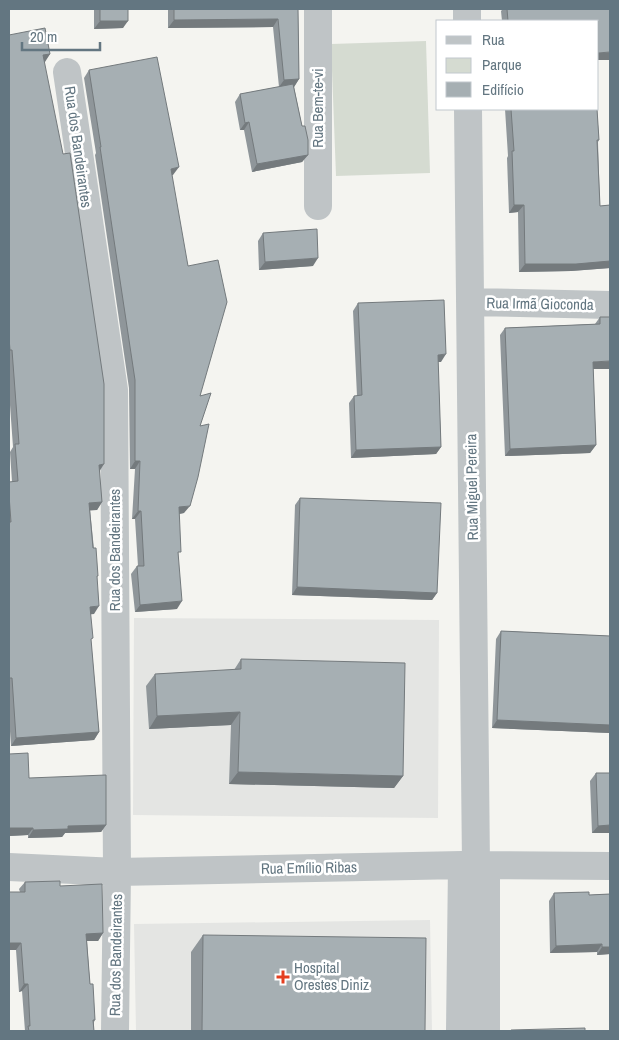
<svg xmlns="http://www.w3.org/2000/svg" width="619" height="1040" font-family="'Archivo Narrow',sans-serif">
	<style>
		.built { fill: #e4e5e3 }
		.green { fill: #d5dbd1 }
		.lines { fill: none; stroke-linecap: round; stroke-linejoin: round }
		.minor { stroke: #bfc4c6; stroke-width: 28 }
		.wall { fill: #8f969a }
		.shaded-wall { fill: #747a7d }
		.building { fill: #a6afb3; stroke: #747a7d }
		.poi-dot { fill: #e43e20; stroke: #fff; stroke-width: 2 }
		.labels { text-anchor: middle; stroke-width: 5; stroke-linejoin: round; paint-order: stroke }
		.street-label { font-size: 15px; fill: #637681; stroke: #fff }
		.poi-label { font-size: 15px; fill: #637681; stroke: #fff; text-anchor: start }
	</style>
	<rect width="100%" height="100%" fill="#f4f4f0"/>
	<!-- built -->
	<path class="built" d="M134 618 439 620 438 818 133 815Z
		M430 920 432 1031H136L134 924Z"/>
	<!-- green -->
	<path class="green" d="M426 41 430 173 336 176 331 44Z"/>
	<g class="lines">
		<!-- minor -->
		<path class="minor" d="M318 9V206
			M467 9V21
			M67 72 114 390 117 872 115 1031
			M468 109 476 865
			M470 302 610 305
			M486 865V1031
			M9 867 117 872 462 865 610 866
			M460 1031 462 865"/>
	</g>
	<!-- wall -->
	<path class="wall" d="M94 9H128L123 28 94 29Z
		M168 9H298L299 79 294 87 308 155 302 162 252 172 244 130H240L235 102 240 94 279 87 273 27 168 28Z
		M503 9H610L598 21H502L501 11Z
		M9 35 50 54 44 62 99 471 102 502 97 510H90L97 578 94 614H90L91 641 99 732 94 740 11 746 9 717V482H12L10 452 13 447 9 391Z
		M89 70 173 175H172L200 396V426L184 513 179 514 177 609 135 612 131 574 137 566H138L135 519H132L135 469H130L129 388 95 155 96 153 84 78Z
		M505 109H597L599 140 598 142 600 206 610 205V268L571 271 519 272 518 212 509 213 507 158 508 156Z
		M263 233 313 266 259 270 258 241Z
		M358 303 441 362H438L441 447 436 454 351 458 349 403 354 396H357L353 311Z
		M600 317H610L593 369 596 445 590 453 505 456 500 335 505 328 595 324Z
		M300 498 437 593 432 600 292 595 295 505Z
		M501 631 610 636V733L492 728 496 639Z
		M241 659 403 776 394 788 229 784 231 725 149 729 146 686 155 674 234 670Z
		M9 754 29 778 106 825 101 832 65 833 62 837 28 838V835L9 836Z
		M596 773H610V833H592L590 781Z
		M25 882 60 886 103 933 98 941H87L90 984 95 1020 94 1022V1031H25L22 991 19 992 16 950H9V892H20L19 889Z
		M554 893 589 895 610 894V954L597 955V952L550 953 549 901Z
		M203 935 425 1031H191V952Z"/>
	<!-- shaded-wall -->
	<path class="shaded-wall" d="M278 19 273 27 168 28 174 20Z
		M100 21H128L123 28 94 29Z
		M610 52V60H598V53Z
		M50 54 45 62 38 63 43 55Z
		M299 79 294 87H279L284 80Z
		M249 122 244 130H240L245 123Z
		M308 155 302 162 252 172 257 164Z
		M179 167 173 175 165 177 171 169Z
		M514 205H524L518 212 509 213Z
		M318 258 313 266 259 270 265 262Z
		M610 261V268L571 271 519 272 525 264Z
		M446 354 441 362H433L438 355Z
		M610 361V369H587L593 362Z
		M596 445 590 453 505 456 510 449Z
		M441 447 436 454 351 458 356 450Z
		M135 461H140L135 469H130Z
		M104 464 99 472V465Z
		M102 502 97 510 84 511 89 503Z
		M190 506 184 513 173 515 179 507Z
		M138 511H141L135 519H132Z
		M297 587 437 593 432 600 292 595Z
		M182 601 177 609 135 612 140 605Z
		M99 606 94 614 84 615 90 607Z
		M240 712 231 725 149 729 157 716Z
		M497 720 610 725V733L492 728Z
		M99 732 94 740 11 746 16 738Z
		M238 772 403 776 394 788 229 784Z
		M106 825 101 832 65 833 62 837 28 838 33 830 68 826Z
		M610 825V833H592L598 826Z
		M9 828H33L28 835 9 836Z
		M103 933 98 941H81L86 934Z
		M9 943H21L16 950H9Z
		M602 944 597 952 550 953 556 946Z
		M602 947H610V954L597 955Z
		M24 984H28L22 991 19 992Z"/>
	<!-- building -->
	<path class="building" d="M100 9H128V21H100Z
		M174 9H298L299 79 284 80 278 19 174 20Z
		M507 9H610V52L598 53V21H508Z
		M45 28 50 54 43 55 63 154 70 153 104 384V464L99 465 102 502 89 503 93 548H96L98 576H97L99 606 90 607 93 638 91 639 99 732 16 738 12 678H9V522H11L9 495V482L18 481 15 444H19L12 350H10L9 338V35Z
		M157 57 179 167 171 169 188 266 218 260 227 302 200 396 211 393 200 426 209 424 198 477 190 506 179 507 181 552H178L182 601 140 605 137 566H144L141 511H138L140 461H135V380L100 147H101L89 70Z
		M293 84 302 126H305L308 140V155L257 164 249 122 245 123 240 94Z
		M511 109H597L599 140H597L600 206 610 205V261L576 264H525L524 205H514L512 151H514Z
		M317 229 318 258 265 262 263 233Z
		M444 300 446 354 438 355 441 447 356 450 354 396 362 395 358 303Z
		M600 317H610V361L593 362 596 445 510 449 505 328 600 324Z
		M300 498 441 503 437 593 297 587Z
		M501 631 610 636V725L497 720Z
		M241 659 405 663 403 776 238 772 240 712 157 716 155 674 241 669Z
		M28 753 29 778 106 775V825L68 826V829L33 830V828H9V754Z
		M596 773H610V825L598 826Z
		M60 881V886L102 884 103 933 86 934 90 984H93L95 1020H93L94 1031H29L28 1026H30L28 984H24L21 943H9V892H25V882Z
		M589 892V895L610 894V947H602V944L556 946 554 893Z
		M203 935 426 938 425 1031H202Z
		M585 1028V1031H511V1030Z"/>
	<!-- markers -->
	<path class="poi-dot" d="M280.5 969.5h5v5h5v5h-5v5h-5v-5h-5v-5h5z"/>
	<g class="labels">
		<!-- street labels -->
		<g class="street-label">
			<text transform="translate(318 108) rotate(-90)" y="5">Rua Bem-te-vi</text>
			<text transform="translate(78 147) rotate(82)" y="5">Rua dos Bandeirantes</text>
			<text transform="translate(540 304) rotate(1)" y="5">Rua Irmã Gioconda</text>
			<text transform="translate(472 487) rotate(-91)" y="5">Rua Miguel Pereira</text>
			<text transform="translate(115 550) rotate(-90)" y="5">Rua dos Bandeirantes</text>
			<text transform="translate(309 868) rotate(-1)" y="5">Rua Emílio Ribas</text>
			<text transform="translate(116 955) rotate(-89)" y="5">Rua dos Bandeirantes</text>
		</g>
		<!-- poi labels -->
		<g class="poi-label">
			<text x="294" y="973">Hospital<tspan x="294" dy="17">Orestes Diniz</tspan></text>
		</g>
	</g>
	<!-- border -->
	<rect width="619" height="1040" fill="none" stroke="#637681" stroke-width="20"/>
	<!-- legend -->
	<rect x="436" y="20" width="162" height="90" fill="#ffffff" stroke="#c1c8cd"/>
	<rect x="446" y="36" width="25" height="8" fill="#bfc4c6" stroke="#c1c8cd"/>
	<text x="482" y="45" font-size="15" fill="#637681">Rua</text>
	<rect x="446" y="58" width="25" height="15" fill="#d5dbd1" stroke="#c1c8cd"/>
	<text x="482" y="70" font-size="15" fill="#637681">Parque</text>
	<rect x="446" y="82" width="25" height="15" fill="#a6afb3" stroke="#c1c8cd"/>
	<text x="482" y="95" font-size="15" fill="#637681">Edifício</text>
	<!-- scale -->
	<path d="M22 42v8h78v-8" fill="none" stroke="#637681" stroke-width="2.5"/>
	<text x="30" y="42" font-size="15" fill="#637681" stroke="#ffffff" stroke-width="4" paint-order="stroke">20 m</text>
</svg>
